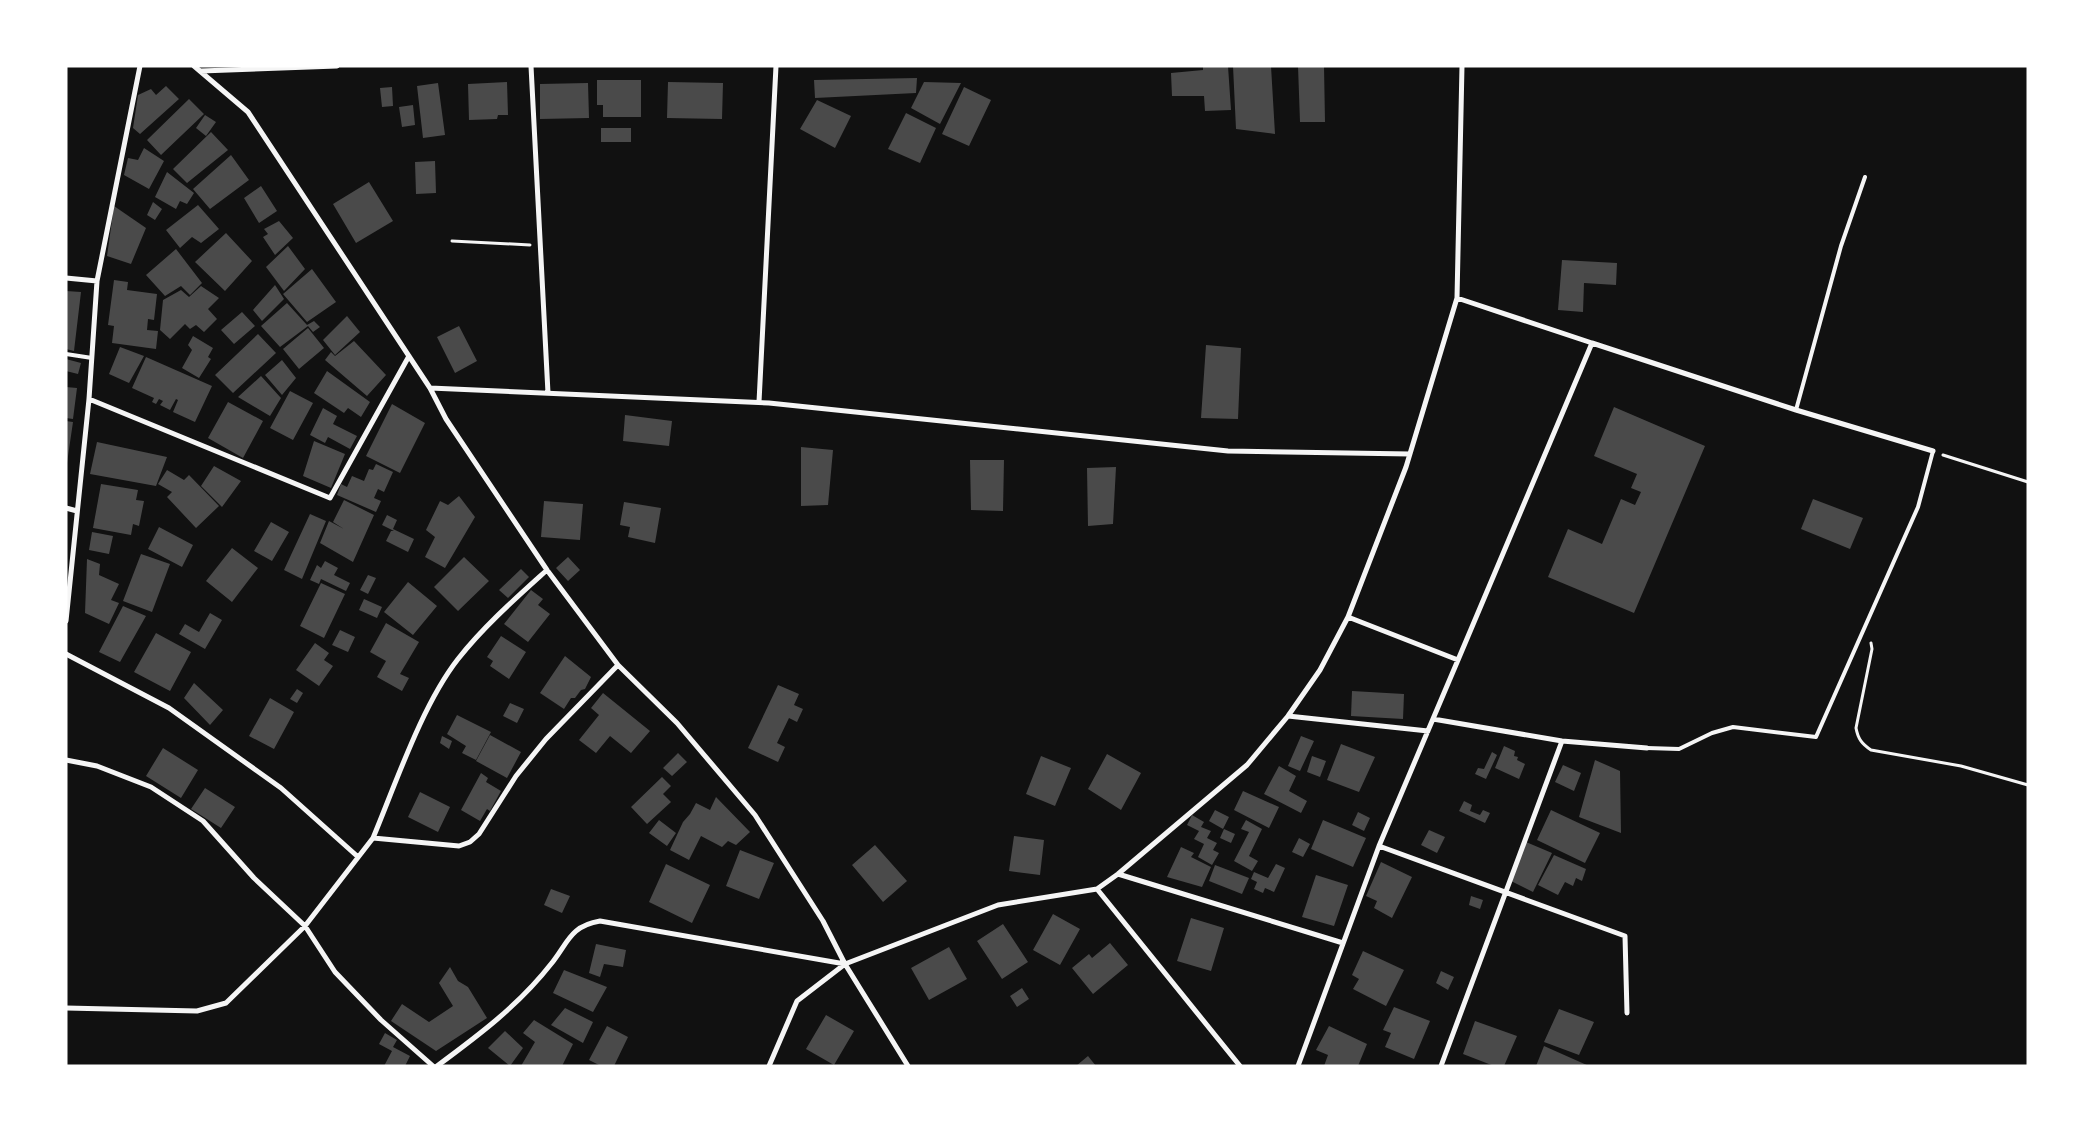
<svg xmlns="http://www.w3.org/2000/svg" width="2094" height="1132" font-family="'Alegreya Sans',sans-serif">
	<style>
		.building { fill: #4a4a4a }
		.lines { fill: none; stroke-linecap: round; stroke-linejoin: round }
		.path { stroke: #f5f5f5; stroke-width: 3 }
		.service { stroke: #f5f5f5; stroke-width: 4 }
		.minor { stroke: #f5f5f5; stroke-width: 5 }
	</style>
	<rect width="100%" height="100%" fill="#111"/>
	<!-- building -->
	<path class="building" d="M1203 66H1228L1231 110 1205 111 1204 96H1172L1171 73 1203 70Z
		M1233 66H1271L1275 134 1236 129Z
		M1298 66H1324L1325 122H1300Z
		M917 78 916 93 815 98 814 80Z
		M597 80H641V117H603V105H597Z
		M507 82 508 115H498L497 119 469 120 468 84Z
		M668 82 723 83 722 119 667 118Z
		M924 82 961 83 940 124 911 108Z
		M438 83 445 135 423 138 417 86Z
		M588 83 589 118 540 119V84Z
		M166 86 179 99 140 134 133 128 138 95 151 89 156 95Z
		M392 87 393 106 382 107 380 88Z
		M964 87 991 100 969 146 942 134Z
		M189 99 204 114 161 155 147 140Z
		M817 100 851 116 835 148 800 129Z
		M413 105 415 125 402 127 399 107Z
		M906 113 936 128 920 163 888 149Z
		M205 115 216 122 206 136 196 128Z
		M601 128H631V142H601Z
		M211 132 228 150 187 183 173 169Z
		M144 148 164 161 149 189 124 175 128 158 138 160Z
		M231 155 249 180 210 209 193 189Z
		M435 161 436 193 416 194 415 162Z
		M167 172 194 193 187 204 180 201 176 209 155 197Z
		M369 182 393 221 356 243 333 204Z
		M261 186 277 211 259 223 244 198Z
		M153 202 162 209 155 220 147 215Z
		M198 205 219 229 201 243 192 237 180 248 166 230Z
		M114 206 146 228 131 264 107 256Z
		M279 221 293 238 275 255 263 237 268 234 264 229Z
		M226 233 252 261 225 291 195 262Z
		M288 246 305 269 284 291 266 267Z
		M176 249 202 283 190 295 181 286 165 296 146 275Z
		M1562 260 1617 263 1616 285 1584 283 1583 312 1558 310Z
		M312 269 336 302 307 322 283 294Z
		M114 280 128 282 127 290 157 294 154 320 148 319 147 330 158 331 156 349 112 343 114 326 108 325Z
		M275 285 284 299 262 321 253 310Z
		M201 286 219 298 208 309 217 319 204 332 196 325 190 329 185 324 170 339 160 330 163 300 181 290 189 297Z
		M66 291 81 292 74 351 66 349Z
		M287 303 307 325 314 321 320 327 313 332 308 326 280 347 261 326Z
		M242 312 255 326 234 344 221 330Z
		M347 316 360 332 335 355 323 340Z
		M459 326 477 361 455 373 437 337Z
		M308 328 324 348 299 369 283 349Z
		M258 334 276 353 233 393 215 375Z
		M193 336 213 348 208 357 211 359 199 378 182 368 192 350 188 345Z
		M354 341 386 375 367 396 325 360 331 352 335 356Z
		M1206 345 1241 348 1238 419 1201 418Z
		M120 347 144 356 129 383 109 374Z
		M146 357 212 386 195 422 173 412 178 400 176 399 170 410 160 405 163 401 159 399 156 404 152 402 154 398 132 388Z
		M66 359 81 363 78 374 66 371Z
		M282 360 296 378 282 395 265 375Z
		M327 371 370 402 361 417 348 408 344 413 314 393Z
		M261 376 281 398 270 416 238 397Z
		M66 387 77 388 73 419 66 418Z
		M290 391 313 403 293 440 270 428Z
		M228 402 263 421 243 458 208 438Z
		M392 404 425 423 400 473 366 456Z
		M1614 407 1705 446 1634 613 1548 577 1568 529 1602 544 1621 499 1635 505 1641 492 1631 488 1637 474 1594 456Z
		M323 408 337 416 333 424 357 436 350 449 328 437 325 443 310 435Z
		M625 415 672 421 669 446 623 441Z
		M66 421 73 422 67 463H66Z
		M314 441 345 454 331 488 303 476Z
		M97 442 167 457 156 486 90 474Z
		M801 447 833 450 828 505 801 506Z
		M970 460H1004L1003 511 971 510Z
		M376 464 393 472 384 492 378 489 374 498 381 501 376 512 337 495 341 484 347 487 352 476 364 481 369 469 373 470Z
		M214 466 241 481 222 507 201 486Z
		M1116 467 1113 524 1088 526 1087 468Z
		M167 470 184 480 189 475 219 506 196 528 167 497 172 492 158 484Z
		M101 484 138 490 136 500 144 501 139 526 133 524 131 535 93 528Z
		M459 496 475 517 445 568 425 557 435 537 426 530 440 501 448 505Z
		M1813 499 1863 518 1850 549 1801 529Z
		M344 500 374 515 353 562 320 543 329 521 344 529 333 522Z
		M544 501 583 504 580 540 541 537Z
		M624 502 661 508 655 543 628 537 630 527 620 525Z
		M310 514 326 521 302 579 284 570Z
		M387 515 397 520 393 529 414 539 408 552 386 541 391 531H394L382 525Z
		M271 522 289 532 272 561 254 551Z
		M159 527 193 545 182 567 148 549Z
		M92 532 113 536 109 554 89 550Z
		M232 548 258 568 232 602 206 581Z
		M141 554 170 564 152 612 123 601Z
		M464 557 489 581 458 611 434 587Z
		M568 557 580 570 568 581 556 568Z
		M87 559 100 564 99 575 119 584 111 600 119 603 109 624 85 613Z
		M325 561 338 568 334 575 350 583 346 591 321 579 319 584 310 580 317 565 321 568Z
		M521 569 529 577 508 598 499 590Z
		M368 575 376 578 368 594 360 590Z
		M408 582 437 606 413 635 384 612Z
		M321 583 345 594 324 638 300 626Z
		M531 590 543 599 538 605 550 614 528 642 504 624Z
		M364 599 382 607 377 618 359 610Z
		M123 606 146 616 120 662 99 652Z
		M210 613 222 620 205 649 179 634 185 624 199 632Z
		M386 623 419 642 400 674 409 678 402 691 377 677 386 661 370 652Z
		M340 630 355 637 348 652 332 645Z
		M156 633 191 652 170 691 134 672Z
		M501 636 526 652 509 679 490 666 493 661 487 657Z
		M315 643 329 653 324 660 333 666 319 686 296 670Z
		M565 656 591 677 585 689 581 690 575 698H571L564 709 540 693Z
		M194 683 223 710 210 725 184 698Z
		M778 685 799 694 794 705 803 709 797 722 789 718 777 743 785 747 778 762 748 748Z
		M297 689 303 693 297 703 290 699Z
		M1352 691 1404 694 1403 719 1351 716Z
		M603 693 650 731 631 753 610 736 596 753 579 740 599 715 591 708Z
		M270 698 294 712 274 749 249 736Z
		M510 703 524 709 517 723 503 716Z
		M457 715 491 732 476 760 462 753 466 746 447 734Z
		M490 735 521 752 507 778 476 761Z
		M442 736 452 741 449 749 440 743Z
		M1301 736 1314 741 1300 771 1288 766Z
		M1341 744 1375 757 1359 792 1327 780Z
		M1504 746 1515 751 1514 756 1518 757 1517 760 1525 764 1519 779 1495 768Z
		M163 748 198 770 181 798 146 776Z
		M1492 752 1497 755 1486 779 1475 774 1478 768 1484 769Z
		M678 753 687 762 672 776 663 768Z
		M1107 754 1141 773 1121 810 1088 789Z
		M1041 756 1071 768 1055 806 1026 794Z
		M1312 756 1326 761 1320 777 1307 772Z
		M1595 760 1620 771 1621 833 1579 817Z
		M1563 765 1581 773 1574 791 1555 782Z
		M1279 766 1296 776 1289 791 1307 801 1301 813 1264 794Z
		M481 773 488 778 486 782 501 791 490 811 487 809 480 821 461 810Z
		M662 777 671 786 663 794 671 802 647 824 631 807Z
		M205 788 235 807 221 828 191 809Z
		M1243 791 1279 807 1269 828 1234 810Z
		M420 792 450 807 438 832 408 817Z
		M716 797 750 832 736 845 728 841 722 847 701 836 689 860 670 850 683 822 690 814 696 803 710 810Z
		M1464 801 1472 805 1470 811 1480 815 1483 810 1490 813 1485 823 1459 811Z
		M1215 810 1229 817 1223 829 1209 821Z
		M1551 810 1600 833 1585 863 1537 840Z
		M1358 812 1370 818 1364 831 1352 825Z
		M1192 815 1204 822 1201 827 1211 831 1207 838 1217 843 1213 850 1219 853 1212 865 1198 857 1204 844 1194 839 1199 831 1187 825Z
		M659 820 676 833 667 846 649 833Z
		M1246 820 1262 829 1249 856 1258 861 1252 871 1234 861 1249 832 1241 829Z
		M1323 820 1366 838 1353 867 1311 849Z
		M1224 829 1235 834 1231 843 1220 838Z
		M1429 830 1445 837 1437 853 1421 845Z
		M1014 836 1044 840 1040 875 1009 871Z
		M1299 838 1310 844 1303 857 1292 852Z
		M1526 842 1552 853 1533 892 1511 881Z
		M875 845 907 881 883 902 852 865Z
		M1181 847 1194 853 1191 857 1211 867 1202 887 1167 877Z
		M740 850 774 863 759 899 726 886Z
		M1554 855 1586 869 1582 881 1576 878 1573 886 1565 882 1558 895 1538 885Z
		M1381 862 1412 877 1392 918 1374 908 1377 901 1366 896Z
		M666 864 710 885 692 923 649 902Z
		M1276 864 1285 868 1274 892 1265 888 1263 893 1254 889 1257 882 1251 879 1254 872 1268 878Z
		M1215 865 1249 878 1242 894 1209 881Z
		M1316 875 1348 885 1334 926 1302 917Z
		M551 889 570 896 562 913 544 905Z
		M1471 896 1483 900 1480 909 1469 905Z
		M1053 914 1080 929 1060 965 1033 950Z
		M1191 918 1224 928 1211 971 1177 961Z
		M1003 924 1028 962 1002 979 977 941Z
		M1110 943 1128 965 1093 994 1072 968 1089 954 1092 958Z
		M596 944 626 950 623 967 604 964 600 977 589 973Z
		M949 947 967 979 929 1000 911 968Z
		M1363 951 1404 970 1386 1006 1353 989 1359 979 1352 975Z
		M450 967 458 981 468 987 487 1018 436 1051 391 1021 402 1004 429 1022 453 1006 439 983Z
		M564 970 607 987 593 1012 553 993Z
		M1441 971 1454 977 1448 990 1436 983Z
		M1022 988 1029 999 1017 1007 1010 996Z
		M1394 1007 1430 1021 1414 1059 1385 1047 1391 1033 1383 1030Z
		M565 1008 593 1022 583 1043 551 1025Z
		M1559 1009 1594 1022 1579 1055 1544 1042Z
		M826 1015 854 1031 834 1065 806 1049Z
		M534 1020 573 1044 562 1066H521L535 1042 523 1033Z
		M1475 1021 1517 1036 1504 1066H1494L1463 1054Z
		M607 1026 628 1037 614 1066H601L589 1060Z
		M1329 1026 1367 1044 1358 1066H1324L1328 1055 1316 1050Z
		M505 1031 523 1048 510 1066 488 1048Z
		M385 1033 397 1040 393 1047 410 1056 405 1066H384L392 1051 379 1044Z
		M1544 1046 1589 1066H1536Z
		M1088 1056 1096 1066H1076Z"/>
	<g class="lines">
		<!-- path -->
		<path class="path" d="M452 241 530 245
			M1943 455 2028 482
			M1871 643 1872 649 1856 728C1858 739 1862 744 1871 750L1961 766 2028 785"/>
		<!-- service -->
		<path class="service" d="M66 354 92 358
			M1796 410 1841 246 1865 177
			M1647 748 1679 749 1712 733 1733 727 1816 737 1918 507 1933 451"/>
		<!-- minor -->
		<path class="minor" d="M194 66 248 112 430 388 446 419 547 570 618 665 677 723 755 815 823 921 845 964 908 1066
			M531 66 548 393
			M201 71 337 66
			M66 278 97 281
			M1592 343 1796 410 1933 451
			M430 388 769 403 1228 451 1410 454
			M89 399 330 498 409 356
			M759 402 776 66
			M66 508 77 511
			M1348 617 1458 660 1592 343 1457 298
			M66 621 89 399 97 281 140 66
			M66 654 169 708 281 788 357 856
			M1288 716 1428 731
			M1433 719 1562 741 1647 748
			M66 760 97 766 151 787 203 821 254 878 305 926 335 972 381 1020 433 1066
			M373 838C396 783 422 705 458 659 484 626 516 598 547 570
			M1379 846 1625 936 1627 1013
			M1118 874 1343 943
			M1097 889 1240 1066
			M66 1008 197 1011 226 1003 305 926 373 838 459 846 470 842 479 834 516 776 546 739 618 665
			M437 1066C479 1035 519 1005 551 964 568 943 570 926 600 921L845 964
			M769 1066 797 1001 845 964 998 905 1097 889 1118 874 1247 765 1288 716 1320 670 1348 617 1406 467 1457 298 1462 66
			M1298 1066 1379 846 1458 660
			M1441 1066 1562 741"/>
	</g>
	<!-- border -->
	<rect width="2094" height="1132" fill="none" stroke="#ffffff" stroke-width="135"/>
</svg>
